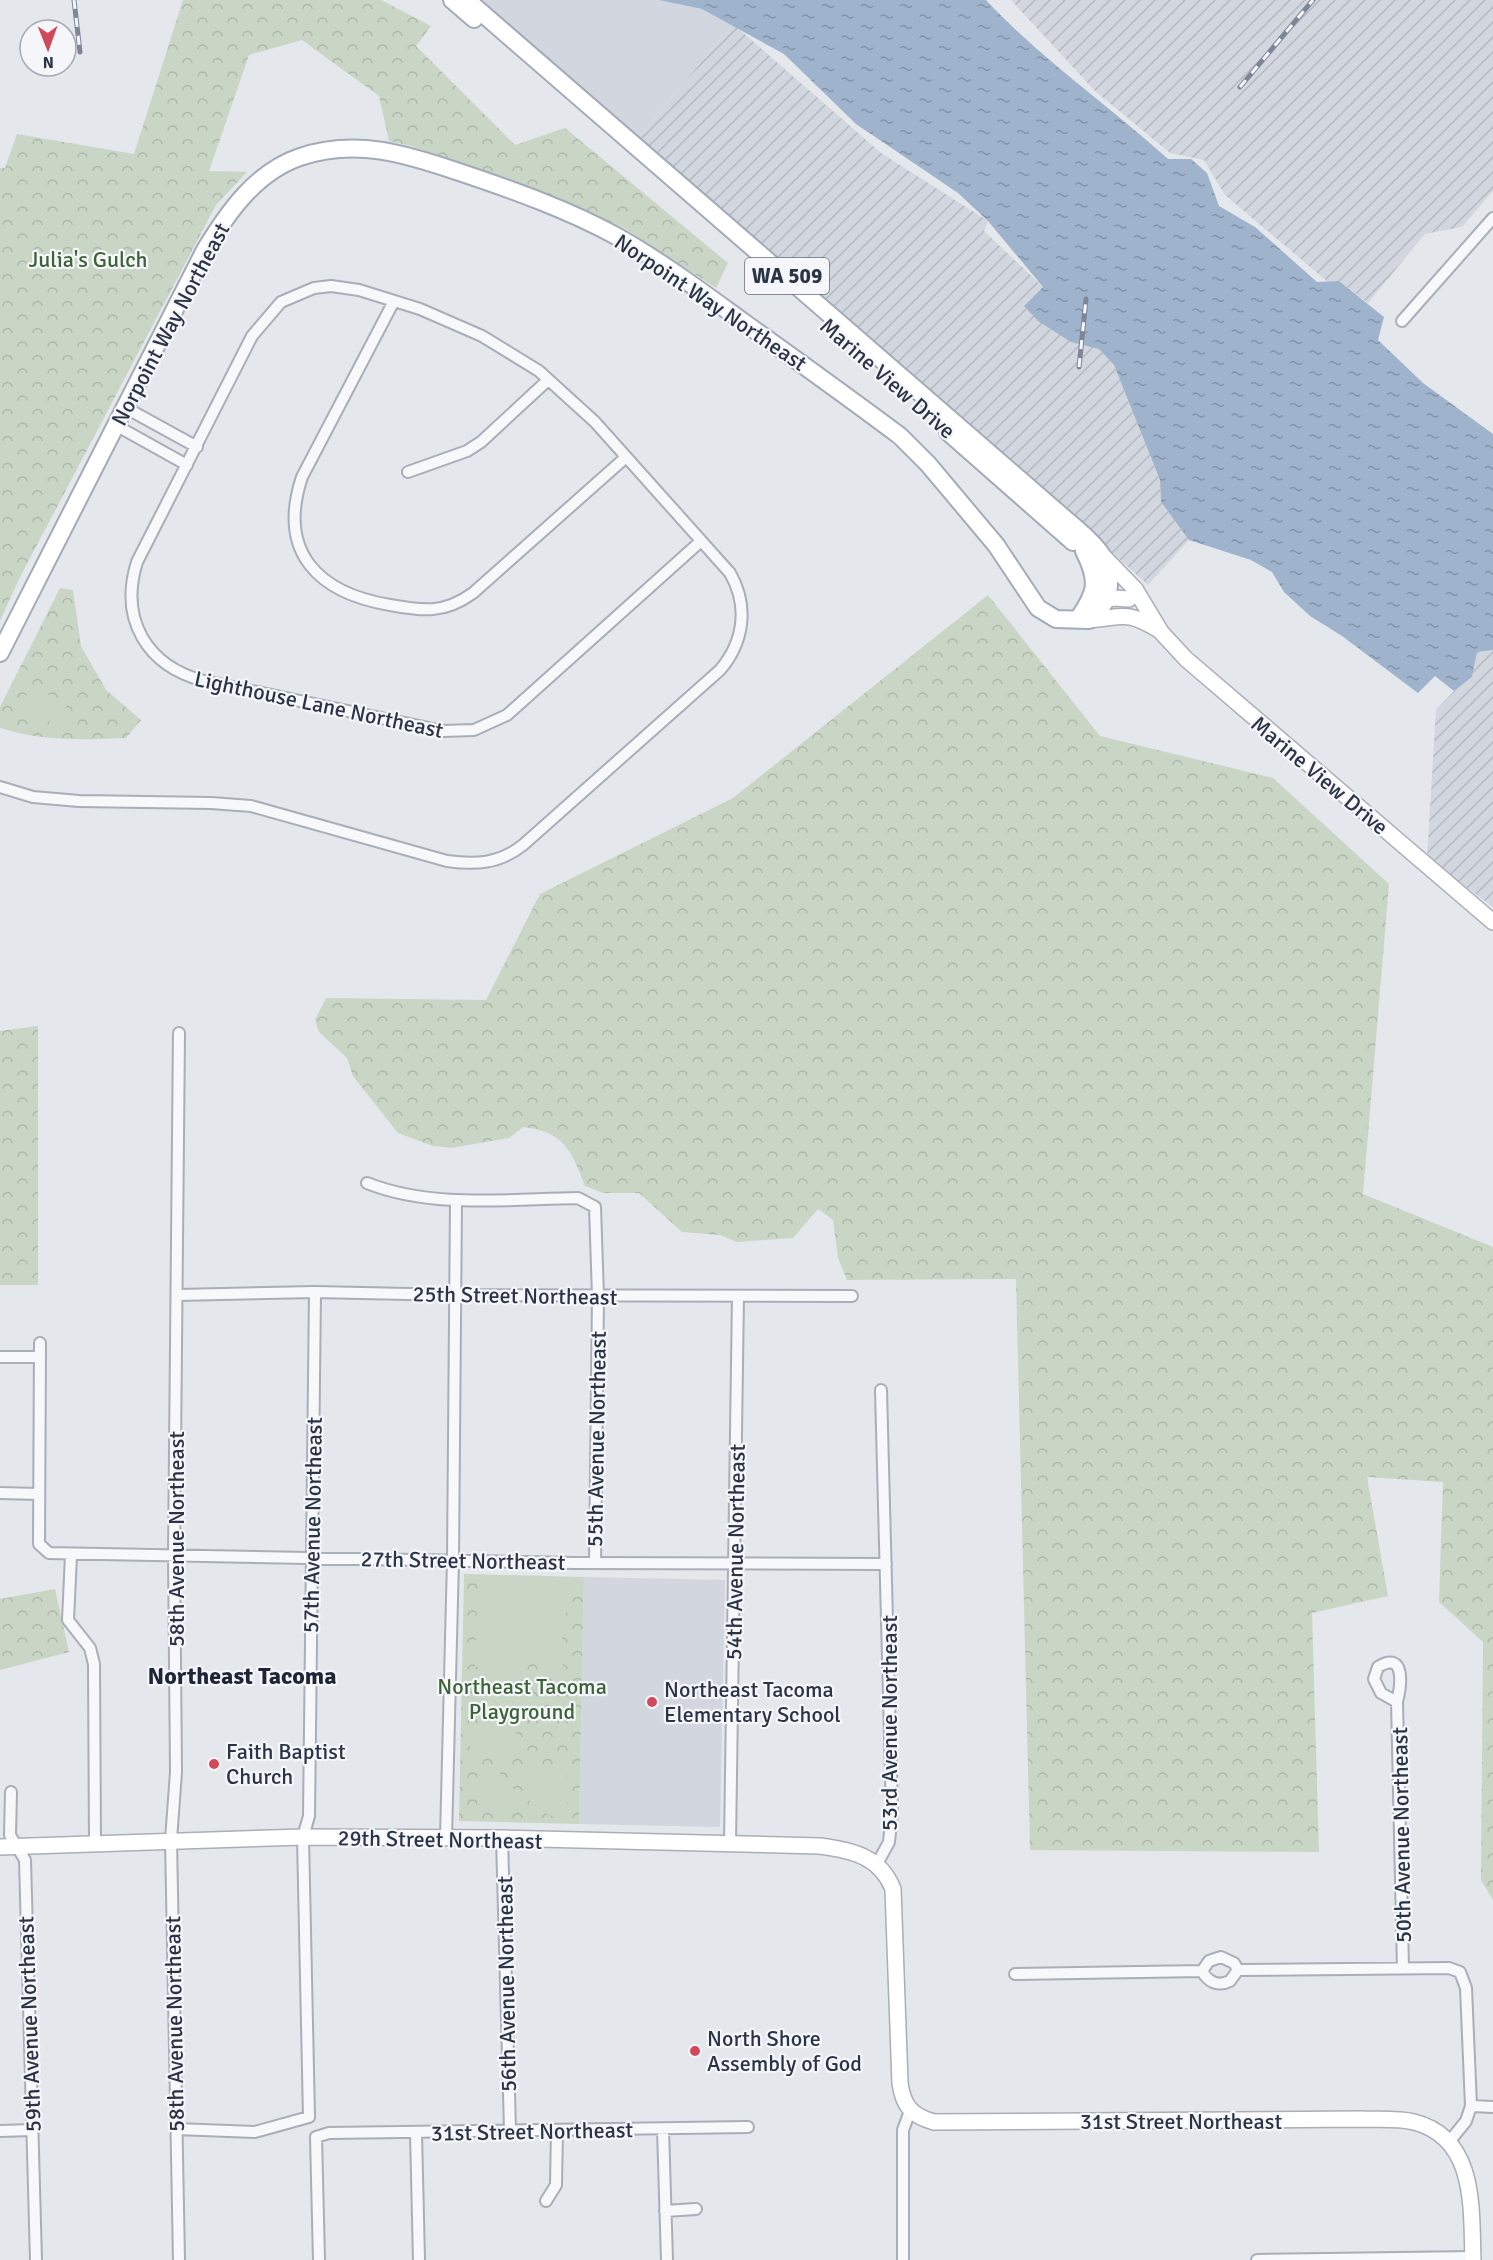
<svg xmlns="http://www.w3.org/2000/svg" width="1493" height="2260" font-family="Signika,sans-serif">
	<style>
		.built { fill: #d2d6de }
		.industrial { fill: url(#industrial-furrows) }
		.forest { fill: url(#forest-crowns) }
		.garden { fill: #c9d6c5 }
		.water { fill: url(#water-ripples) }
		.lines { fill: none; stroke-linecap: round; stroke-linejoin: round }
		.street-casing { stroke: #a9aeb7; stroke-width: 14 }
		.secondary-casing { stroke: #a9aeb7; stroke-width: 18 }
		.primary-casing { stroke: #a3abb8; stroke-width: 20 }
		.street { stroke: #f7f8fa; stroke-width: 10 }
		.secondary { stroke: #fff; stroke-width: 15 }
		.primary { stroke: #fff; stroke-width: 16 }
		.rail-casing { stroke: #7d8696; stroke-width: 5 }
		.rail { stroke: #f4f6f9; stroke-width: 3; stroke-dasharray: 9; stroke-linecap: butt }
		.poi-dot { fill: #d1495b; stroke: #f4f6f9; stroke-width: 2 }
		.labels { text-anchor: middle; stroke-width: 4.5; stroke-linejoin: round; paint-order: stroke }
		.shield { fill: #f4f6f9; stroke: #676e7b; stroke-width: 1.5 }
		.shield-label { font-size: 21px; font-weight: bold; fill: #2b3445 }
		.park-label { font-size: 22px; fill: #3f6138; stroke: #f4f6f9 }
		.street-label { font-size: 22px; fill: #2b3445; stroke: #f4f6f9 }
		.poi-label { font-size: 22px; fill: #2b3445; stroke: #f4f6f9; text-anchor: start }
		.neighbourhood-label { font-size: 24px; font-weight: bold; fill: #1d2536; stroke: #f4f6f9 }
	</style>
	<defs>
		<pattern id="industrial-furrows" width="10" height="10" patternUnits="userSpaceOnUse" patternTransform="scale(1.5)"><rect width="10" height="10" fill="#d2d6de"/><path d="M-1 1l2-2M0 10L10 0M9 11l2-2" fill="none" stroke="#b4b8c0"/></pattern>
		<pattern id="forest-crowns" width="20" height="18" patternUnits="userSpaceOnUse" patternTransform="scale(1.5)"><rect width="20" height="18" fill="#c9d6c5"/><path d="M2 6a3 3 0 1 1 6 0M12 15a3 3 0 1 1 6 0" fill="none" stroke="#adb8ab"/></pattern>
		<pattern id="water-ripples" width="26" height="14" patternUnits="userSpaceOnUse" patternTransform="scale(1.5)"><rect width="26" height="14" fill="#9fb4cc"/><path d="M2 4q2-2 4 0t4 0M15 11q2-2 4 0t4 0" fill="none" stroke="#8293a7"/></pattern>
	</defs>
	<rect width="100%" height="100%" fill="#e4e7ec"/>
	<!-- built -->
	<path class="built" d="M478 0H659L702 9 733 24 638 138Z
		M584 1577 725 1580 720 1827 579 1824Z"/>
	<!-- industrial -->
	<path class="industrial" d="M1011 0H1493V191L1462 227 1425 234 1368 303 1339 281 1328 282 1225 195 1204 160 1170 153 1094 90Z
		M733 24 881 153 988 221 984 231 1043 287 1024 306 1071 342 1099 348 1114 365 1160 480 1161 502 1189 540 1148 585 971 425 638 138Z
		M1493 650V907L1427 858 1436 710 1454 691 1472 677 1477 652Z"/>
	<!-- forest -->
	<path class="forest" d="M183 0H381L431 26 416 46 515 145 565 128 728 263 716 288 624 228 569 204 411 146 389 141 379 96 302 40 249 55 209 171 247 172 216 205 18 581 0 621V168H5L17 134 134 154Z
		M60 588 73 590 81 646 106 690 141 720 126 738C84 740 41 741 0 728V707Z
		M988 595 1100 736 1273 778 1389 884 1363 1194 1493 1247V1900L1481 1880 1483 1642 1439 1602 1443 1482 1367 1477 1388 1596 1312 1613 1319 1852 1030 1850 1016 1279 847 1280 838 1258 833 1220 818 1209 793 1238 737 1242 720 1235 682 1232 639 1193H603L585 1186C572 1151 563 1131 523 1127L509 1138 451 1148 433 1146 398 1133 353 1076 347 1058 319 1032 315 1020 326 998 486 1000 540 894 733 798Z
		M38 1026V1285H0V1031Z
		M464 1574 584 1577 579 1824 459 1821Z
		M55 1589 69 1652 0 1670V1599Z"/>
	<!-- garden -->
	<path class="garden" d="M30 687 68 703 57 725 21 708Z
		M481 1578 573 1583 562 1631 563 1670H538L537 1658 517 1665H521V1690H482V1668L475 1667 478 1581Z
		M482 1696H521V1721H482Z
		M470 1731 516 1732V1758L470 1757Z
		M518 1766H563L567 1771V1819C534 1815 522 1798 518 1766Z
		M478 1767C506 1772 514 1779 518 1808H480L477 1804Z"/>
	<!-- water -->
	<path class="water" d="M659 0H986C1041 59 1108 105 1168 159H1191L1207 173 1219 206 1255 227 1317 282 1339 281 1384 317 1378 340 1423 383 1493 434V650L1477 652 1472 677 1454 691 1435 676 1418 693 1342 636 1310 616 1284 592 1272 572 1251 560 1189 540 1161 502 1160 480 1114 365 1099 349 1071 342 1038 321 1024 306 1043 287 988 221 958 193 856 124 784 54 702 9Z"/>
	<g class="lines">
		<!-- street casing -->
		<g class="street-casing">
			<path id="street" d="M394 301 302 477C277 552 318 593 390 605 423 611 444 614 473 593L625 458
				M1402 321 1493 218
				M126 408 197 447
				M117 426 187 465
				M408 472 467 451 481 442 548 380
				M0 787 33 797 79 801 211 803 251 806 447 861C475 865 499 864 523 845L720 670C744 642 749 606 730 573L595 422 539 371 482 336 420 309 359 290 331 286 314 288 281 302 252 336 137 562C119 620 147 666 204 681L443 731 474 730 507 715 701 541
				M367 1183C432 1209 509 1199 578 1198L595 1207 598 1296 595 1563
				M178 1295 315 1292 455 1295 852 1296
				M40 1343 39 1544 49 1553 574 1563 886 1564
				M0 1357H40
				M0 1493 39 1494
				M71 1555 68 1620 90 1648 94 1664 95 1844
				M1397 1702 1381 1693 1374 1679 1378 1667C1406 1650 1401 1686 1397 1702L1403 1968
				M11 1792 10 1835 25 1860 36 2260
				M446 1838 453 1560 456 1200
				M502 1838 510 2130
				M730 1843 738 1296
				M877 1864 889 1842 892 1812 881 1390
				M1221 1957 1234 1963 1238 1970 1230 1981C1218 1987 1208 1982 1202 1971L1209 1961Z
				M1238 1970 1449 1968 1460 1972 1466 1988 1471 2106 1466 2121 1449 2142
				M1015 1974 1202 1971
				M1471 2106 1493 2107
				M176 2129 255 2132 309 2117 303 1837 309 1816 315 1292
				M663 2129 667 2260
				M0 2131 32 2130
				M416 2132 419 2260
				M546 2201 556 2185 557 2130
				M665 2211 696 2209
				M179 2260 171 1840 176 1772 174 1555 179 1033
				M319 2260 316 2137 329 2133 748 2127
				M903 2260V2130L910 2111
				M1257 2260 1473 2257"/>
		</g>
		<!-- secondary casing -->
		<g class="secondary-casing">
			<path id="secondary" d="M1103 556 1135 589 1161 632 1186 659 1493 922
				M1097 603 1113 598 1129 599
				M1089 620C1124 617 1126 610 1159 630
				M0 1847 303 1837 502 1838 820 1846C851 1850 880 1856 893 1889L900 2083C903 2106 912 2116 934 2122L1362 2119C1379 2120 1397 2118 1414 2122 1477 2138 1471 2209 1473 2260"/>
		</g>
		<!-- primary casing -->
		<g class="primary-casing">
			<path id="primary" d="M452 0 474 19
				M948 432 1073 542
				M1078 619C1097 592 1099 581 1084 551
				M0 653 205 250C228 212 256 172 300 157 356 138 406 154 459 172 513 190 569 210 618 237 662 262 702 292 742 321 795 359 848 397 900 436L928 464 996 545 1038 608 1056 619 1089 620C1109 606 1115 579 1103 557 1095 542 1068 522 1055 510L467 0"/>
		</g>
		<!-- street -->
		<use href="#street" class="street"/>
		<!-- secondary -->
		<use href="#secondary" class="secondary"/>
		<!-- primary -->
		<use href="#primary" class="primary"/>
		<!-- rail casing -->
		<g class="rail-casing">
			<path id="rail" d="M74 0 80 52
				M1240 87 1313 0
				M1079 367 1086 299"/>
		</g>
		<!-- rail -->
		<use href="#rail" class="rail"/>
	</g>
	<!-- markers -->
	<g class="poi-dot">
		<circle cx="652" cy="1702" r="6"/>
		<circle cx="214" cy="1764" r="6"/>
		<circle cx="695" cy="2051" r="6"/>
	</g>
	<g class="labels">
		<!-- shield labels -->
		<rect class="shield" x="745" y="258" width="84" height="36" rx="4.5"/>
		<g class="shield-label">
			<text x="787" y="283">WA 509</text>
		</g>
		<!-- park labels -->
		<g class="park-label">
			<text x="88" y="267">Julia's Gulch</text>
			<text x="522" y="1694">Northeast Tacoma<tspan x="522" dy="25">Playground</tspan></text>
		</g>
		<!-- street labels -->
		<g class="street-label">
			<text transform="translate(711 302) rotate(34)" y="8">Norpoint Way Northeast</text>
			<text transform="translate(170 324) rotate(-62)" y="8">Norpoint Way Northeast</text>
			<text transform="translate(888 378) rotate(41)" y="8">Marine View Drive</text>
			<text transform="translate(319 704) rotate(12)" y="8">Lighthouse Lane Northeast</text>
			<text transform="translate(1320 775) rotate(40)" y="8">Marine View Drive</text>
			<text transform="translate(515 1295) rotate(1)" y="8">25th Street Northeast</text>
			<text transform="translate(596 1439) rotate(-89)" y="8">55th Avenue Northeast</text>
			<text transform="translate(312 1525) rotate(-89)" y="8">57th Avenue Northeast</text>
			<text transform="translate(176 1539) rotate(-90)" y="8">58th Avenue Northeast</text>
			<text transform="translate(735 1552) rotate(-89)" y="8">54th Avenue Northeast</text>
			<text transform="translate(463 1560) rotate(1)" y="8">27th Street Northeast</text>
			<text transform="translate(889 1723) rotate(-90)" y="8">53rd Avenue Northeast</text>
			<text transform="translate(1401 1835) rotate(-91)" y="8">50th Avenue Northeast</text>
			<text transform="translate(440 1839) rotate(1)" y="8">29th Street Northeast</text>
			<text transform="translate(506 1984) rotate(-91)" y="8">56th Avenue Northeast</text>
			<text transform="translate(29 2024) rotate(-92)" y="8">59th Avenue Northeast</text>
			<text transform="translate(174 2024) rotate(-91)" y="8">58th Avenue Northeast</text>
			<text x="1181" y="2129">31st Street Northeast</text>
			<text transform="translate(532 2131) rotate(-1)" y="8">31st Street Northeast</text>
		</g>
		<!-- poi labels -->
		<g class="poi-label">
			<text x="664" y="1697">Northeast Tacoma<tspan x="664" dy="25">Elementary School</tspan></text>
			<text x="226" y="1759">Faith Baptist<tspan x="226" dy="25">Church</tspan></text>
			<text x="707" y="2046">North Shore<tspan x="707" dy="25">Assembly of God</tspan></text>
		</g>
		<!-- neighbourhood labels -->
		<g class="neighbourhood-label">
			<text x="242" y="1684">Northeast Tacoma</text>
		</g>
	</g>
	<!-- north arrow -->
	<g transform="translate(48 48) rotate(179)"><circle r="28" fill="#f4f6f9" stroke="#a4a8b1" stroke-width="1.5"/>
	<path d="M0-4.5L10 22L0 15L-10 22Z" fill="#d1495b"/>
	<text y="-9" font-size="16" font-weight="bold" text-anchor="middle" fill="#2b3445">N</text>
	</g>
</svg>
